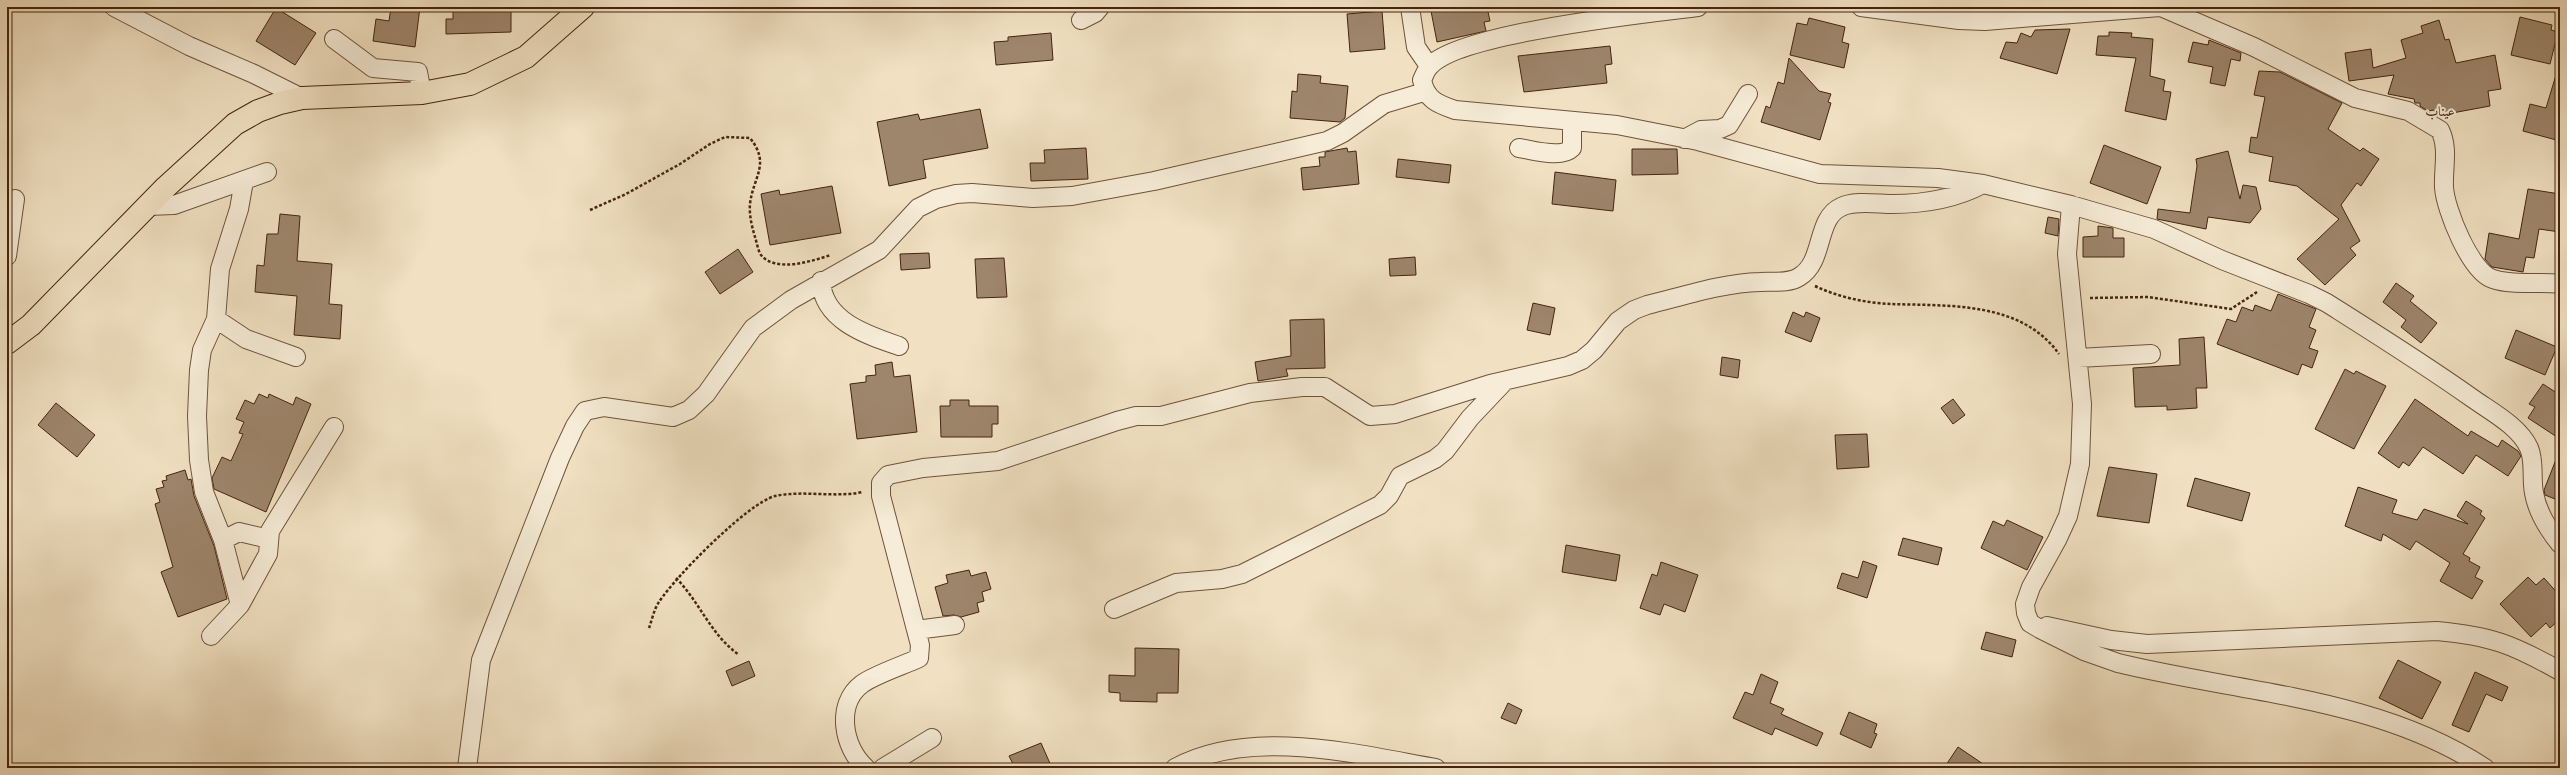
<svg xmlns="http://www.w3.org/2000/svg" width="2567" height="775" font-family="Alegreya,Amiri,serif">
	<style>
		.building { fill: #9e866c; stroke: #44240e }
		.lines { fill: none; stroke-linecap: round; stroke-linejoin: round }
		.minor-casing { stroke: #6f533b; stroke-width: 20 }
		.major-casing { stroke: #44240e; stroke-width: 24 }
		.path { stroke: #44240e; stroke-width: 2.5; stroke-dasharray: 3 2; stroke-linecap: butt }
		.minor { stroke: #f6ecd7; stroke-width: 18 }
		.major { stroke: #f1e1c2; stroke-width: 22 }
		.labels { text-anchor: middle; stroke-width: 4; stroke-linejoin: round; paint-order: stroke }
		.quarter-label { font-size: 14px; fill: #44240e; stroke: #f6ecd7 }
	</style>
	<rect width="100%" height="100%" fill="#f1e1c2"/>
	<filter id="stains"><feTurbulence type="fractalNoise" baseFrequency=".005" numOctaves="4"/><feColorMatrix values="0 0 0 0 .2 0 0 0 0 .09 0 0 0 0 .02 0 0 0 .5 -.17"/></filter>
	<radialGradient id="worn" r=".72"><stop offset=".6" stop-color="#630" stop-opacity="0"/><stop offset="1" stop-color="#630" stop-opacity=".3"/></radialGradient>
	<!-- building -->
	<path class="building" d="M391 7H420L415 47 373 41 376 19 389 21Z
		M453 7H511V32L446 34V19H453Z
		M1457 7H1487L1490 21 1484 22 1486 31 1437 42 1431 11Z
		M276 8 316 33 295 65 256 41Z
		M1382 11 1385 49 1350 52 1347 14Z
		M2520 17 2552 25 2551 30 2558 32 2550 64 2511 55Z
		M1809 18 1845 27 1842 42 1849 44 1844 68 1790 55 1797 23 1807 25Z
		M2439 20 2445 40 2449 39 2456 63 2495 55 2501 89 2488 91 2490 106 2436 116 2434 110 2428 111 2420 106V103H2415L2414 99 2388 94 2394 75 2349 81 2345 53 2371 49 2373 68 2406 58 2401 40 2423 33 2421 26Z
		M2070 29 2057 74 2000 58 2006 42 2017 43 2021 33 2031 37 2035 30Z
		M2109 32 2132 33 2131 37 2153 39 2150 76 2165 80 2163 91 2171 92 2166 120 2125 111 2136 58 2096 55 2098 36H2109Z
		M1051 33 1053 60 996 65 994 42 1008 41V37Z
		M2209 40 2241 53 2240 61 2231 59 2225 86 2210 83 2213 67 2188 62 2193 42 2208 45Z
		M1610 46 1612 64 1605 65 1607 83 1524 92 1518 56Z
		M1789 58 1819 91 1831 94 1828 102 1831 103 1820 140 1761 122 1766 106 1770 108 1778 82 1784 84Z
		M2259 71 2280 72 2342 103 2328 129 2360 151 2363 148 2379 159 2361 186 2357 183 2341 205 2360 241 2350 248 2356 255 2325 285 2297 259 2339 219 2297 186 2269 181 2273 157 2249 152 2251 137 2257 138 2265 97 2254 95Z
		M1298 74 1321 76 1320 83 1348 86 1345 118 1340 122 1290 118 1292 91 1297 92Z
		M2556 75H2560V141L2523 131 2530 104 2546 108Z
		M980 109 988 148 923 160 926 178 889 186 877 122 918 114 920 120Z
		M2104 145 2161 167 2147 204 2090 183Z
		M1086 148 1088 179 1031 181 1030 163H1045L1044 150Z
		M1347 148 1348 152 1356 151 1359 184 1303 190 1301 168 1320 166 1319 157H1325V152Z
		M1632 149H1677L1678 174 1632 175Z
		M2228 151 2240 199 2243 185 2256 187 2261 209 2250 223 2208 217 2206 229 2157 219 2158 209 2190 213 2197 166 2196 159Z
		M1398 159 1451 165 1449 183 1396 177Z
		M1555 172 1616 180 1613 211 1552 204Z
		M832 186 841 233 770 245 761 194 779 190 780 195Z
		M2528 189 2560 194V232L2539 229 2534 258 2526 257 2523 272 2492 267 2485 259 2489 233 2519 239Z
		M280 214 300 216 297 261 332 264 329 304 342 305 340 339 294 335 297 296 255 292 257 265 264 266 267 234H278Z
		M2048 217 2059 219 2058 236 2045 233Z
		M2098 226 2113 228V238H2124V257H2083V237L2098 236Z
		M738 249 753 272 720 294 705 272Z
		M929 253 930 268 901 270 900 254Z
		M1415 257 1416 275 1390 276 1389 259Z
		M1004 258 1007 297 977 298 975 259Z
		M2396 283 2414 296 2410 301 2437 323 2421 343 2401 327 2406 320 2383 302Z
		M2278 294 2316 309 2309 327 2316 330 2309 348 2318 351 2312 368 2302 364 2298 375 2217 344 2227 319 2236 322 2242 307 2253 311 2255 305 2271 311Z
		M1533 303 1555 308 1550 335 1527 330Z
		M1793 312 1804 317 1806 312 1820 318 1811 342 1785 332Z
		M1324 319 1325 368 1286 369 1288 376 1258 381 1255 362 1291 356 1290 320Z
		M2516 330 2557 347 2545 375 2505 358Z
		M2204 337 2207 388H2196L2197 408 2167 410V406L2135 407 2133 368 2180 365 2179 339Z
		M1722 357 1740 360 1738 378 1720 375Z
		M892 362 894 377 910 375 917 432 857 439 850 384 866 382V376L876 375 875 365Z
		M2345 369 2354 374 2356 371 2386 386 2354 449 2315 429Z
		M2543 384 2560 395V439L2528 418 2535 407 2529 404Z
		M259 394 268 398 269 394 293 405 296 397 311 404 266 512 214 489 212 478 222 457 231 461 243 434 239 433 244 422 236 419 245 400 254 404Z
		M1953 399 1965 415 1953 424 1941 408Z
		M2415 399 2468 436 2471 431 2498 447 2502 440 2518 451 2521 456 2508 476 2476 455 2463 474 2423 447 2409 466 2403 462 2399 468 2378 453Z
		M950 400H969V406H998V424H992V437H941L940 406H950Z
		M56 403 95 435 77 457 38 425Z
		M1867 434 1869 467 1837 469 1835 435Z
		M2559 452H2560V501L2545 495 2544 490Z
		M2109 467 2157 474 2149 523 2097 516Z
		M185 470 188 480 191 479 194 496 214 546 227 599 178 617 161 572 173 567 155 504 160 502 156 489 164 487 162 481 167 480 166 476Z
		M2195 478 2250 493 2242 521 2187 506Z
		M2358 487 2397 500 2392 513 2417 520 2424 509 2468 524 2457 516 2466 501 2482 511 2480 514 2485 518 2463 554 2470 558 2469 561 2480 567 2475 577 2483 581 2472 599 2440 581 2450 563 2416 541 2410 550 2383 534 2381 541 2345 526Z
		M2007 520 2043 537 2027 570 1981 548 1993 521 2004 526Z
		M1903 538 1942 548 1938 565 1898 555Z
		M1566 545 1620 555 1616 581 1562 572Z
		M1863 561 1877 566 1867 598 1837 588 1842 573 1858 578Z
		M1661 562 1698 575 1685 612 1664 604 1660 615 1640 608 1652 574 1657 576Z
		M969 570 971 576 986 572 991 589 982 592 984 601 977 603 979 612 961 617 954 615 943 616 935 587 948 583 946 575Z
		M2528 577 2536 585 2544 578 2560 596V619L2550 628 2546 623 2531 637 2500 604Z
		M1986 632 2016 640 2012 657 1981 649Z
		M1135 648 1179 649 1178 693H1157V702L1120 701V693L1109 692V675L1135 676Z
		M2398 660 2441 682 2422 719 2379 698Z
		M749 661 755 676 732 686 726 671Z
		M2475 672 2508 687 2502 701 2486 694 2469 732 2452 725Z
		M1761 674 1778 682 1770 703 1784 709 1781 714 1823 733 1817 746 1775 728 1772 735 1733 718 1745 692 1753 695Z
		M1508 703 1522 710 1516 724 1501 718Z
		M1849 712 1877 724 1874 733 1877 734 1871 748 1840 734Z
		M1041 743 1052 768H1015L1009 756Z
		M1958 747 1989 768H1944Z"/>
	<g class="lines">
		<!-- minor casing -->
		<g class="minor-casing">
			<path id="minor" d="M114 7 189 46 254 74 302 98
				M1410 7 1416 47 1429 66
				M1698 7C1649 13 1456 33 1429 67 1426 70 1424 76 1422 80 1426 100 1438 104 1455 110L1617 125 1698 141 1820 174 1938 178 1983 184 2071 205 2154 229 2222 260 2309 294 2327 303C2376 334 2424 364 2472 398 2490 411 2519 426 2529 448 2535 462 2531 478 2534 493 2537 511 2548 529 2560 544
				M1861 7 1959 20 1985 21 2160 7
				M2161 7 2254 47 2355 98 2408 111 2440 130C2449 148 2443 168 2444 187 2445 209 2471 273 2493 279 2513 286 2539 281 2560 284
				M1081 20 1095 13 1100 7
				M334 39 373 68 418 72 422 93
				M1684 139 1701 130 1720 129 1729 125 1748 94
				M1519 148C1533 150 1561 159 1572 148V122
				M244 181 239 209 220 269 216 319 246 339 296 357
				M2071 205 2067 254 2082 404 2080 464 2068 516 2057 540 2031 587 2025 604 2026 613 2030 623 2040 629 2084 651 2118 663C2241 693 2377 697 2485 768
				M148 206 174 205 267 172
				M7 256 15 199
				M821 281C823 321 867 335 899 346
				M2078 358 2151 354
				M223 540 239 532 269 539
				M240 605 268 554 270 531 334 427
				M1114 609 1176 583 1222 579 1242 574 1380 505 1389 496 1400 476 1435 459 1445 451 1470 418 1505 381
				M2047 626 2111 640 2147 644 2437 631C2491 636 2512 644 2560 671
				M916 630 955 625
				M211 636 240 605 223 540 204 492 199 460 197 416 199 370 202 350 216 319
				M467 768 481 660 560 458 575 426 585 411 604 407 673 417 689 410 706 394 753 328 791 300 879 250 918 208 936 199 956 194 972 193 1033 198 1072 196 1154 181 1327 141 1343 133 1384 104 1424 92
				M866 768C843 748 835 704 862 684 874 675 904 665 919 658L920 645 881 496V483L888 475 923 468 998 461 1117 421 1136 416H1161L1250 393 1302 387H1325L1370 416 1395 414 1490 384 1568 366 1582 360 1594 350 1618 321 1634 310 1647 305C1684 296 1722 283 1760 282 1772 281 1788 284 1799 277 1825 262 1815 219 1841 207 1854 200 1878 204 1892 204 1924 204 1955 199 1983 184
				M883 768 932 738
				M1175 768C1250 727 1356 754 1436 768"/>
		</g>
		<!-- major casing -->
		<g class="major-casing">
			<path id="major" d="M7 343 31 325 166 187 235 124 258 111 280 103 302 98 422 93 470 84 526 57 583 7"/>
		</g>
		<!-- path -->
		<path class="path" d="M590 210 626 194 680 164 710 144 725 137 750 138C771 164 753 177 750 204 749 215 752 227 755 237 757 243 758 251 761 255 776 273 812 261 831 255
			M1815 286C1838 297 1866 303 1891 304 1949 306 2021 301 2059 354
			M2090 298 2148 297 2231 309 2257 292
			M676 578C699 601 711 635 738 654
			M649 628C652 620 654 609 659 602 675 577 748 503 775 496 804 490 834 498 863 492"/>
		<!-- minor -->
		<use href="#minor" class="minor"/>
		<!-- major -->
		<use href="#major" class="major"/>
	</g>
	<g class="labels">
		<!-- quarter labels -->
		<g class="quarter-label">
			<text x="2440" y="116">عيناب</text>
		</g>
	</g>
	<!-- margin -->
	<rect width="2567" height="775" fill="none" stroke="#f1e1c2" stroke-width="24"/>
	<rect x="8" y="8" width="2551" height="759" fill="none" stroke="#44240e" stroke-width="2"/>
	<rect x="12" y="12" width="2543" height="751" fill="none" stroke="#44240e"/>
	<rect width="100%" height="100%" filter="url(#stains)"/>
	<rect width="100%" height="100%" fill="url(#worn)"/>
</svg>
